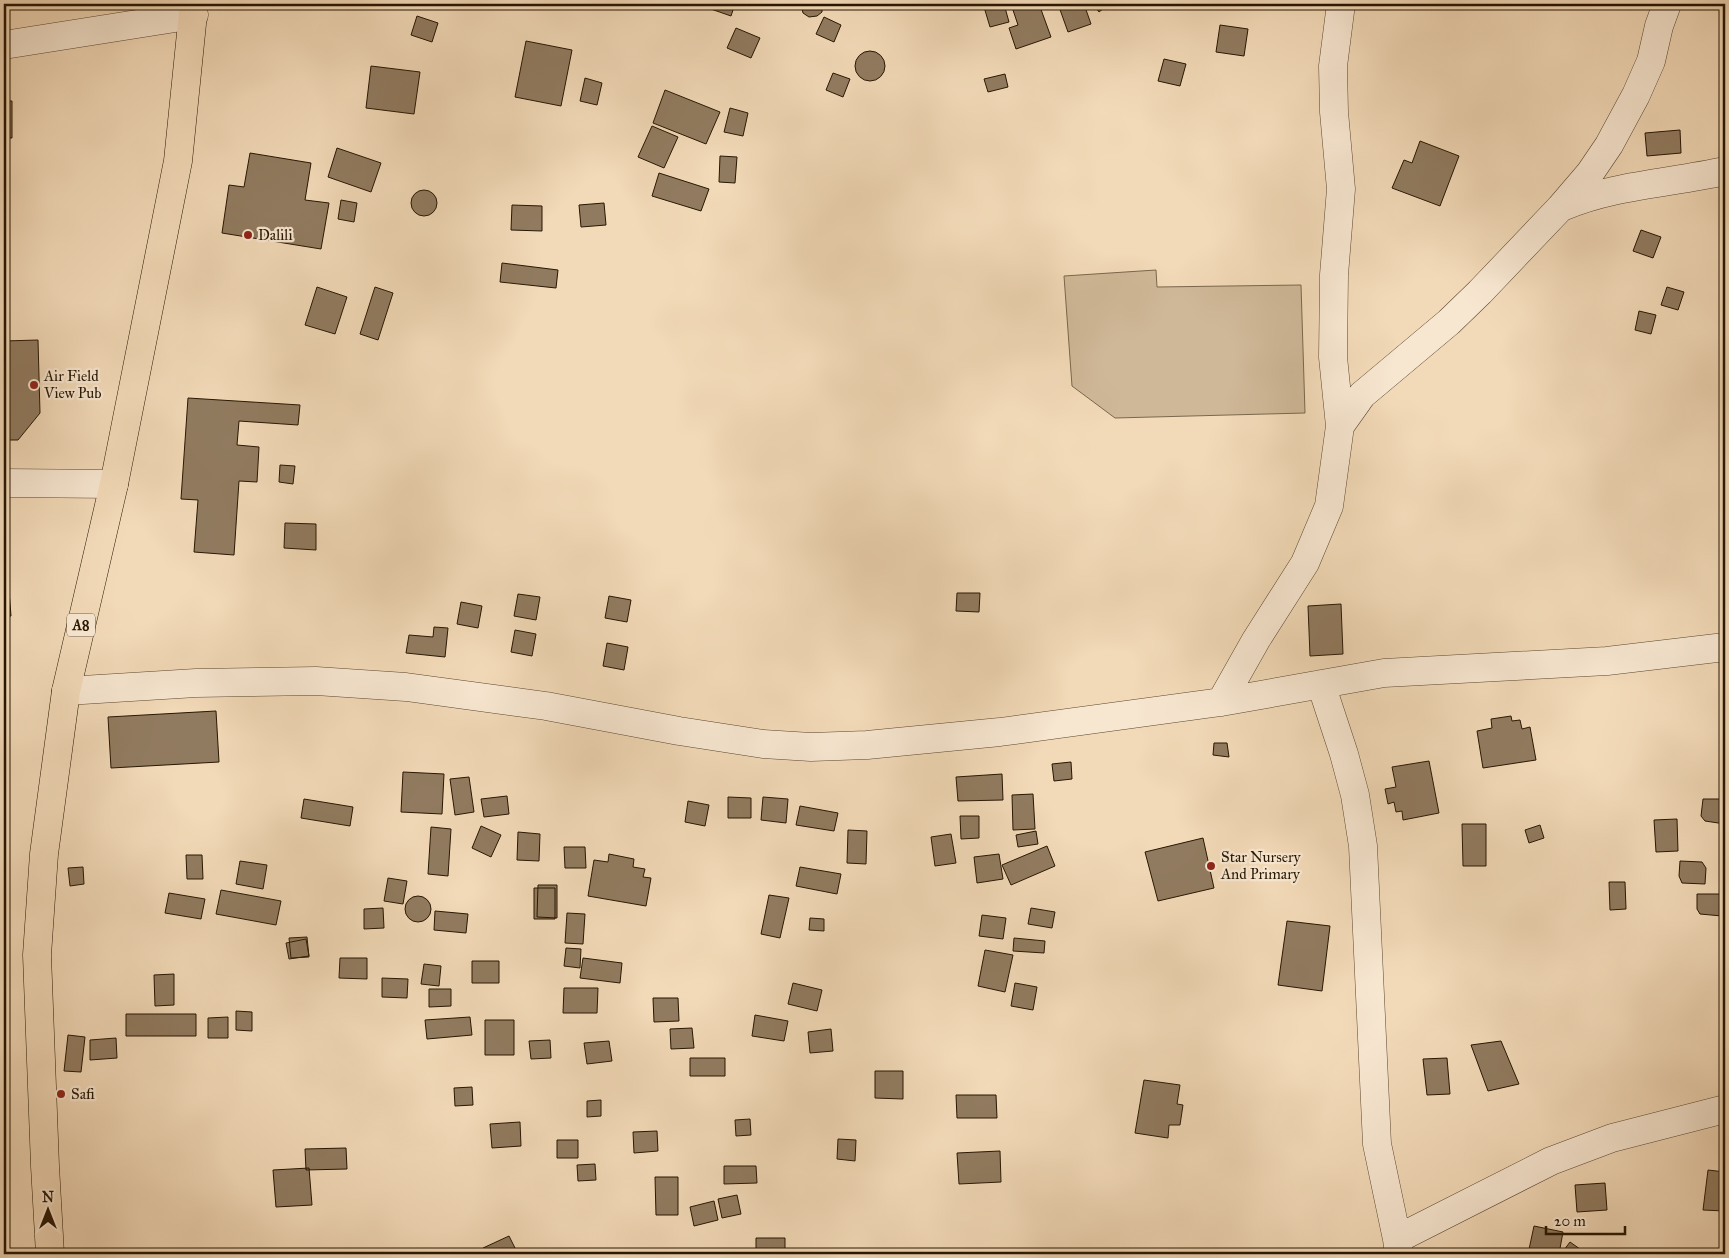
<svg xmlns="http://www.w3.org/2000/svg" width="1729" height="1258" font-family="'IM FELL Great Primer',serif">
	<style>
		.green { fill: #cfb898; stroke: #7b674c }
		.building { fill: #917b60; stroke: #271601 }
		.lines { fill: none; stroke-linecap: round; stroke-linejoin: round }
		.minor-casing { stroke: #5a472e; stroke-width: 29 }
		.major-casing { stroke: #271601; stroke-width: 29 }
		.minor { stroke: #f7e6d0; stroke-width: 28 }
		.major { stroke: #f2d9b7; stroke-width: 28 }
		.poi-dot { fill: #8f2418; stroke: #f7e6d0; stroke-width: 2 }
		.labels { text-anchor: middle; stroke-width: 4.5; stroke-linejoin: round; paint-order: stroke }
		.shield { fill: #f7e6d0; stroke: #65543f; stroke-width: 1 }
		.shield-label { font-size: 14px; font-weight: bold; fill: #271601 }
		.poi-label { font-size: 15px; fill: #271601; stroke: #f7e6d0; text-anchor: start }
	</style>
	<rect width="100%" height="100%" fill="#f2d9b7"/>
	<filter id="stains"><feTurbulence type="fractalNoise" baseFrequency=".004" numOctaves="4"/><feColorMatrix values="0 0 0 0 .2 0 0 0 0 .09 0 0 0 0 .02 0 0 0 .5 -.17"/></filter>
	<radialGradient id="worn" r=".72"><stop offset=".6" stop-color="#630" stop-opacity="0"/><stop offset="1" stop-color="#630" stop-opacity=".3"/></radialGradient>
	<!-- green -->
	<path class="green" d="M1156 270 1157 287 1301 285 1305 413 1115 418 1072 386 1064 276Z"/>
	<!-- building -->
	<path class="building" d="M709 4H735L731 16 708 8Z
		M801 4H822V12L817 16 809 17 803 13Z
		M996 4H1004L1009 22 990 27 984 7Z
		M1011 4H1039L1051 37 1016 49 1009 28 1018 25Z
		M1058 4H1084L1091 24 1068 32Z
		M1093 4H1109L1099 12Z
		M417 16 438 23 432 42 411 35Z
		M824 17 841 25 834 42 816 34Z
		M1220 25 1248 29 1244 56 1216 52Z
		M736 28 760 38 751 58 727 48Z
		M526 41 572 50 561 106 515 97Z
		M855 66a15 15 0 1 1 30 0a15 15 0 1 1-30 0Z
		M1164 59 1186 64 1180 86 1158 81Z
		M371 66 420 72 414 114 366 108Z
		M833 73 850 79 843 97 826 90Z
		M1005 74 1008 87 988 92 984 79Z
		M585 78 602 83 597 105 580 101Z
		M665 90 720 112 706 144 653 123Z
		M4 101H12V138H4Z
		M730 108 748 113 743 136 724 132Z
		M652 126 678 137 664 168 638 157Z
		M1680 130 1681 153 1647 156 1645 133Z
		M1420 141 1459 156 1440 206 1392 188 1404 160 1412 163Z
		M337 148 381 163 371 192 328 177Z
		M250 153 311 163 305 200 329 203 321 249 222 233 229 185 244 187Z
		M720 156 737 157 735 183 719 182Z
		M659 173 709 189 701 211 652 196Z
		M411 203a13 13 0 1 1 26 0a13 13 0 1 1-26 0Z
		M341 200 357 203 354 222 338 219Z
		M604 203 606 225 581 227 579 205Z
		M512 205 542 206V231L511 230Z
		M1641 230 1661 237 1653 258 1633 251Z
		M502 263 558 270 556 288 500 282Z
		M317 287 347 297 335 334 305 325Z
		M375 287 393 293 378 340 360 334Z
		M1667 287 1684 292 1678 310 1661 305Z
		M1639 311 1656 315 1651 334 1635 330Z
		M38 340 40 413 18 440H4V341Z
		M188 398 300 405 298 425 239 421 237 445 259 447 257 482 239 481 234 555 194 552 198 500 181 499Z
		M280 465 295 466 293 484 279 482Z
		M285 523 316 524V550L284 548Z
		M4 541H5L11 616 4 617Z
		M957 593H980L979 612 956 611Z
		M518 594 540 597 536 620 514 616Z
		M609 596 631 600 627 622 605 618Z
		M461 602 482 606 478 628 457 624Z
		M1341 604 1343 654 1310 656 1308 606Z
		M434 627 448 628 445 657 406 653 409 635 433 637Z
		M515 630 536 634 532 656 511 652Z
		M607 643 628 647 624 670 603 666Z
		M216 711 219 762 111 768 108 717Z
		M1511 716 1512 721 1520 720 1522 729 1530 727 1536 760 1483 768 1477 731 1492 728 1491 719Z
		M1214 743H1227L1229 757 1213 755Z
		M1429 761 1439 813 1403 820 1402 811 1396 812 1394 802 1388 804 1385 789 1396 787 1392 767Z
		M1071 762 1072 779 1054 781 1052 764Z
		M403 772 444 774 442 814 401 812Z
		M1002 774 1003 800 958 801 956 777Z
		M469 777 474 812 455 815 450 779Z
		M1033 794 1035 829 1013 830 1012 795Z
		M507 796 509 814 484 817 481 799Z
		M728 797 751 798V818H728Z
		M763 797 788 799 786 823 761 820Z
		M304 799 353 807 350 826 301 818Z
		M1703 799H1724L1725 824 1705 821 1701 816Z
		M688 801 709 805 705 826 685 822Z
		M800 806 838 813 834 831 796 825Z
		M960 816H979V838L961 839Z
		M1677 819 1678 851 1656 852 1654 820Z
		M1462 824H1486V866H1463Z
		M1540 825 1544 838 1529 843 1525 830Z
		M481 826 501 835 491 857 472 848Z
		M431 827 451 829 448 876 428 874Z
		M848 830 867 831 866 864 847 863Z
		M1036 831 1038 844 1018 847 1016 835Z
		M518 832 540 834 539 861 517 860Z
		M951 834 956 863 935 866 931 837Z
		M1203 838 1214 888 1158 901 1145 852Z
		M1047 846 1055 866 1011 885 1002 865Z
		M564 847H585L586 868H565Z
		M609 854 634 859 633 867 645 869 643 877 651 878 646 906 588 896 594 860 608 862Z
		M999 854 1003 879 977 883 974 857Z
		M186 855H202L203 879H187Z
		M240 861 267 865 263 889 236 884Z
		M1680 861 1702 862 1706 868 1705 884 1682 883 1679 876Z
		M83 867 84 884 70 886 68 868Z
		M800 867 841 874 837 894 796 886Z
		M388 878 407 881 403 904 384 901Z
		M1609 882H1625L1626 909 1610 910Z
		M538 885H557V918L537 917Z
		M534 888H555V919H534Z
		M221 890 281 901 276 925 216 914Z
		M169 893 205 899 201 919 165 913Z
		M1697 894H1719L1723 900 1722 916 1700 914 1697 909Z
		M769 895 789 898 780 938 761 934Z
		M405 909a13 13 0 1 1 26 0a13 13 0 1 1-26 0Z
		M383 908 384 928 364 929V909Z
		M1031 908 1055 912 1052 928 1028 924Z
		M435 911 468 914 466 933 434 930Z
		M567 913 585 914 583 944 565 943Z
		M982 915 1006 918 1003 939 979 936Z
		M810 918 824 919V931L809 930Z
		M1287 921 1330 926 1322 991 1278 985Z
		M307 937 309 957 291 958 289 938Z
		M1014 938 1045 941 1044 953 1013 951Z
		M306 939 309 956 289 959 286 943Z
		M566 948 581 949 580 968 564 966Z
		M985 950 1013 955 1005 992 978 986Z
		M340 958H367V979L339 978Z
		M583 958 622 963 620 983 580 978Z
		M472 961H499V983H472Z
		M424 964 441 966 439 986 421 984Z
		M174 974V1005L155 1006 154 975Z
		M382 978 408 979 407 998 382 997Z
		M793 983 822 990 817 1011 788 1004Z
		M1015 983 1037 987 1033 1010 1011 1006Z
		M564 988H598L597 1013H563Z
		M429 989H451V1006L429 1007Z
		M653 998H678L679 1021 654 1022Z
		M236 1011 252 1012V1031L236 1030Z
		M126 1014H196V1036H126Z
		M755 1015 788 1021 784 1041 752 1036Z
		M228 1017V1038H208V1018Z
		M470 1017 472 1035 427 1039 425 1020Z
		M485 1020H514V1055H485Z
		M692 1028 694 1048 671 1049 670 1029Z
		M831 1029 833 1051 810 1053 808 1032Z
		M68 1035 85 1037 81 1072 64 1071Z
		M116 1038 117 1058 90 1060V1040Z
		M550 1040 551 1058 531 1059 529 1041Z
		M609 1041 612 1061 587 1064 584 1043Z
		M1501 1041 1519 1084 1488 1091 1471 1045Z
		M690 1058H725V1076H690Z
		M1447 1058 1450 1094 1427 1095 1423 1059Z
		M875 1071H903V1099L875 1098Z
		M1144 1080 1180 1085 1177 1104 1183 1105 1180 1125H1169L1168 1138 1135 1133Z
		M472 1087 473 1105 455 1106 454 1088Z
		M956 1095H996L997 1118H957Z
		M601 1100V1116L587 1117V1101Z
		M750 1119 751 1135 736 1136 735 1120Z
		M520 1122 521 1146 492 1148 490 1124Z
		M657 1131 658 1151 634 1153 633 1132Z
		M838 1139 856 1140 855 1161 837 1159Z
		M557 1140H578V1158H557Z
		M346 1148 347 1169 306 1170 305 1149Z
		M1000 1151 1001 1182 959 1184 957 1153Z
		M595 1164 596 1180 578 1181 577 1165Z
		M724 1166H756L757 1183 724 1184Z
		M309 1168 312 1205 276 1207 273 1170Z
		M1708 1170 1725 1172V1211L1703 1210Z
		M655 1177H678V1215H656Z
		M1605 1183 1607 1210 1577 1212 1575 1185Z
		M737 1195 741 1214 722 1218 718 1199Z
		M714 1201 718 1220 694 1226 690 1207Z
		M1534 1226 1563 1232 1559 1254H1528Z
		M509 1236 518 1254H487L483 1248Z
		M756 1238H785V1254H756Z
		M1570 1242 1587 1254H1561Z"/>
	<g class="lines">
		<!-- minor casing -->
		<g class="minor-casing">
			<path id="minor" d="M4 45 194 15
				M1562 207C1613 185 1671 183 1725 171
				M1340 426 1362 395 1449 322 1480 292 1560 208 1590 173 1609 145 1636 95 1651 61 1659 26 1667 4
				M4 483 114 484
				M1321 684 1344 754 1355 795 1363 846 1377 1144 1397 1239 1399 1254
				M66 691 196 683 316 681 406 687 546 706 679 731 763 744 811 747 867 745 1000 732 1221 702 1384 673 1607 661 1725 647
				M1221 702 1256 640 1305 563 1329 506 1340 426 1333 357 1334 275 1341 189 1334 112 1333 66 1341 4
				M1397 1239 1551 1161 1612 1138 1725 1109"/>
		</g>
		<!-- major casing -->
		<g class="major-casing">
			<path id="major" d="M50 1254 45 1166 37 955 44 854 66 691 114 484 178 161 194 4"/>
		</g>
		<!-- minor -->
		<use href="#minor" class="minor"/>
		<!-- major -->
		<use href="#major" class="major"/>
	</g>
	<!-- markers -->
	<g class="poi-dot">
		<circle cx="248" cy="235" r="5"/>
		<circle cx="34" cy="385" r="5"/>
		<circle cx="1211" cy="866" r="5"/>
		<circle cx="61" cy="1094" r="5"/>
	</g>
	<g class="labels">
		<!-- shield labels -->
		<rect class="shield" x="67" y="613.5" width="28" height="23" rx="4"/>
		<g class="shield-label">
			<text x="81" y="630">A8</text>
		</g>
		<!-- poi labels -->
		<g class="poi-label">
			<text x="258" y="240">Dalili</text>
			<text x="44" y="381">Air Field<tspan x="44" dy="17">View Pub</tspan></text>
			<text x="1221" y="862">Star Nursery<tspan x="1221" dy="17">And Primary</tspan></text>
			<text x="71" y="1099">Safi</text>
		</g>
	</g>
	<!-- margin -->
	<rect width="1729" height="1258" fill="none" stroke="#f2d9b7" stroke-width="20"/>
	<rect x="5" y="5" width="1719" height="1248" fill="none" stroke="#271601" stroke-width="2.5"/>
	<rect x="10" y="10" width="1709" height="1238" fill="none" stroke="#271601"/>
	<!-- north arrow -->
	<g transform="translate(48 1210)" stroke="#f7e6d0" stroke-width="4" paint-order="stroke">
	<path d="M0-4L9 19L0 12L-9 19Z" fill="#271601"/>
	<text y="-8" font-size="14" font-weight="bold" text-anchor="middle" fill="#271601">N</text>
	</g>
	<!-- scale -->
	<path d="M1546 1226v8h79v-8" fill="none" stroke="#271601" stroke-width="2.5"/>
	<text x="1554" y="1226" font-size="15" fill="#271601" stroke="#f7e6d0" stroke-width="4" paint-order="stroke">20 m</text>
	<rect width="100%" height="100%" filter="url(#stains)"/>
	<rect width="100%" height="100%" fill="url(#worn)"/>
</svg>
